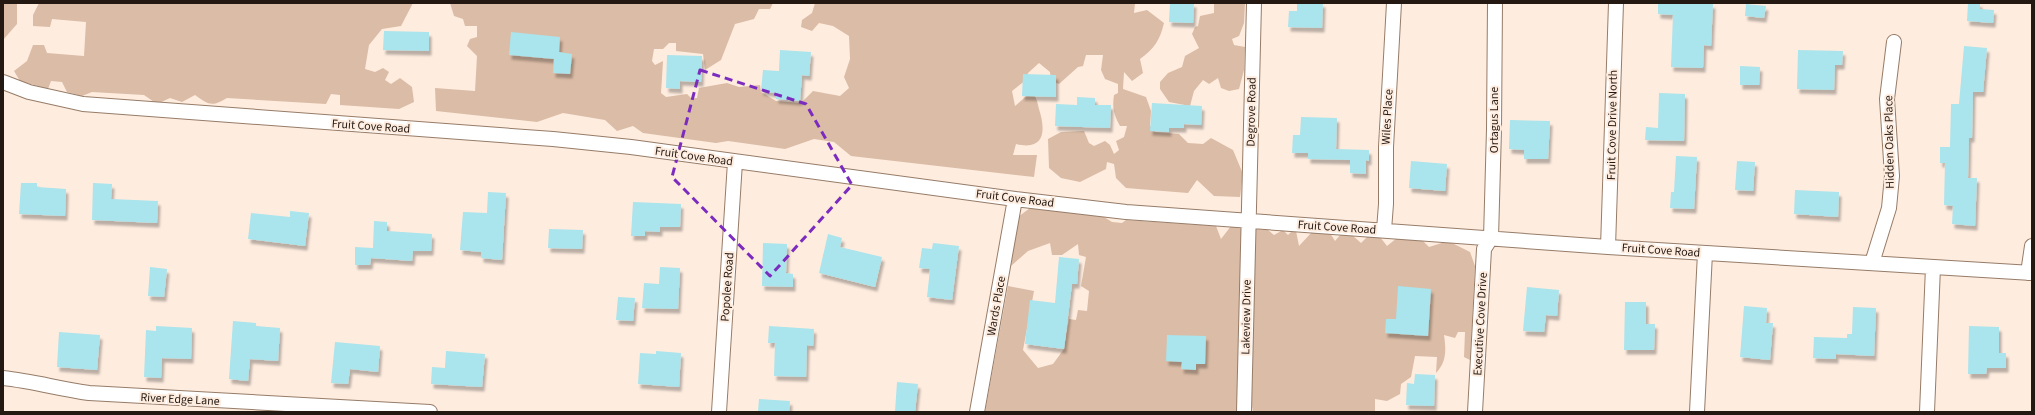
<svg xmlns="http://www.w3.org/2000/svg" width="2035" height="415" font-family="'Source Sans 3',sans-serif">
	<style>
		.green { fill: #dbbca6 }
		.building { fill: #aae4ec; filter: url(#shadow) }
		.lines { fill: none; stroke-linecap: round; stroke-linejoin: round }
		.minor-casing { stroke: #967c68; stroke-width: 16 }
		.minor { stroke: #fff; stroke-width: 14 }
		.marked { fill: none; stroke: #7b2cbf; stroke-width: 3; stroke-dasharray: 8 5; stroke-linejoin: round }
		.labels { text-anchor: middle; stroke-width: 4; stroke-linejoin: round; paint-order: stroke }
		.street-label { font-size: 12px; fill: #241912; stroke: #feecdf }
	</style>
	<defs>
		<filter id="shadow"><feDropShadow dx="2.5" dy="4.5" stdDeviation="1" flood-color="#0004"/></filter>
	</defs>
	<rect width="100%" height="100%" fill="#feecdf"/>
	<!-- green -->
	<path class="green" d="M3 3H17V24L3 40Z
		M39 3H413L401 26 382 29 369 45 365 69 375 72 383 68 389 72 385 80 391 84 400 78 412 87 414 102 399 109 340 105V95L331 94 326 104 227 98C212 107 209 105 195 95L182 102 170 98 157 104 144 95 92 92 82 96 67 92 62 82 51 81 48 89 20 81 14 71 27 61 33 45H44L47 53 84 56 86 22 52 19 50 27 33 26V15Z
		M450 3H773L770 9H759L754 19 735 24 721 60 705 70 703 54 676 51V43H669L663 49H654L652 61 655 65 663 61 661 93 666 97 687 94 691 98H697L699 88 727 83 739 87 760 85 761 92 776 101 801 103 813 91 840 96 849 88 844 77 850 59 849 36 833 26 819 23 812 31 801 27 802 20 812 13 815 3H1135L1134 13 1147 10 1164 23C1160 40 1154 49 1140 59L1143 73 1132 81 1124 72 1123 89 1146 97 1151 111 1150 126 1155 127V132L1179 134 1188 143 1203 144 1211 138 1233 150 1243 174 1240 197 1214 196 1197 180 1188 193 1126 188 1116 178 1114 164 1107 162 1106 169 1080 182 1061 178 1049 168 1048 139 1061 132 1084 131 1089 143 1094 146 1105 141 1110 145 1114 154 1119 150 1116 141 1124 137 1127 126H1120C1114 115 1112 108 1114 95L1118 93V84L1105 79 1101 70 1103 55H1086L1083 66 1078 67 1059 84 1051 81 1050 72 1039 63 1028 73 1026 80 1012 91 1015 106 1031 92C1037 97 1037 102 1039 109 1046 131 1045 151 1016 144L1013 155H1037L1034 177 851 156 834 142 814 139 785 149 728 141 716 143 643 133 633 126 617 131 605 120 563 113 537 122 436 111 435 88 475 91 477 56 467 46 470 39 477 37V26H465L463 19 454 16Z
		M1214 3H1245L1244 23 1239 36 1232 39 1234 45 1245 47 1244 70 1239 89 1229 91 1221 88 1218 78 1209 84 1203 80 1194 91 1190 106 1169 102 1160 89V82L1168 73 1182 67 1185 56 1199 48 1192 34 1195 27 1198 26 1200 16 1214 13Z
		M1030 208 1104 217 1112 222 1122 223 1126 220 1216 226 1221 239 1231 226 1246 230 1238 412H985L1008 286 1034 291 1023 350 1038 368 1053 364 1064 349 1069 319 1076 320 1078 310 1087 311 1089 291 1081 286 1086 257 1079 255 1078 244 1062 255H1052L1050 243 1028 251 1011 266 1018 217Z
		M1254 229 1268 230 1274 235 1283 230 1288 235 1292 231H1296L1299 246 1312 232 1330 233 1335 241 1341 234 1352 235 1361 243 1368 236 1380 237 1387 246 1397 238 1421 239 1429 247 1448 241 1470 252 1475 266 1470 360 1464 357 1465 332H1458L1455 338 1444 335C1446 349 1447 362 1436 373L1437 357 1415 356 1411 377 1401 384 1400 394 1387 401 1375 399V412H1253L1249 387Z"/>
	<!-- building -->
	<path class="building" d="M1170 3H1194L1193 23 1169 22Z
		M1297 3H1323L1322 28 1288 27 1289 11H1297Z
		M1658 3 1713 4 1711 46 1704 45 1703 68 1671 67 1673 15 1658 14Z
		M1968 3H1980V9L1994 10 1993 23 1967 21Z
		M1746 4 1766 6 1764 18 1745 16Z
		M384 31 429 32V51L383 50Z
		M511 32 560 37 559 52 572 54 570 74 553 73 554 59 509 55Z
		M1964 46 1987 48 1983 92H1973L1972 138H1969L1968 178H1977L1975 226 1952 224 1953 206 1944 205 1945 163H1940V147H1950L1951 104H1959Z
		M780 50 811 52 809 76 802 75 800 101 776 99V93L761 91 763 70 779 71Z
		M1798 50 1843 51 1842 65H1835L1834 90 1797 89Z
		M667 55 702 56 701 82 680 81V89L666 88Z
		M1740 66 1760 67 1759 85H1740Z
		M1023 74 1056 75V97L1022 96Z
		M1659 93 1685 94 1684 141 1645 140 1646 127 1658 128Z
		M1077 97 1095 98V105H1111L1110 128 1055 126 1056 104 1077 105Z
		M1152 103 1202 106 1201 125 1184 124V128H1169V132L1150 131Z
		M1301 117 1337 118 1336 149 1369 150V161L1366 160V174L1350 173V160L1308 159V153H1292L1293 135H1300Z
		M1510 120 1550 121 1548 159H1524V150L1509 149Z
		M1676 156 1697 157 1694 209 1670 208 1671 192H1674Z
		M1411 161 1447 164 1445 191 1409 188Z
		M1737 161 1755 162 1753 191 1735 190Z
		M21 183H37V187L66 189 65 216 19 214Z
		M93 183 112 184 111 199 158 201 157 223 92 220Z
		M1795 190 1839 192 1838 217 1794 214Z
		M488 192 506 193 502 260 481 258V252L460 250 463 212 487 213Z
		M633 202 681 204 680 227H660V232L645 231V236H631Z
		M290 211 309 213 305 246 248 239 251 213 290 217Z
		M374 221 387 222V231L432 234 431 251H413L412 261 371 258 370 265H355V247L373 248Z
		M549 229 583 230 582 249 548 248Z
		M828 234 842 238 840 247 882 257 875 287 819 273Z
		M763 243 787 244 786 273 793 274V287L762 286Z
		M933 243 959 246 952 300 927 297 930 269 919 268 922 248 932 249Z
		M1059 257 1079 259 1077 284H1072L1064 349 1025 344 1030 300 1055 303Z
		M150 267 167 269 164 297 148 296Z
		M660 267 680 268 678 309 642 308 644 283 659 284Z
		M1398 286 1431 289 1428 336 1385 333 1386 319H1396Z
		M1527 287 1559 290 1557 316 1546 315 1544 332 1523 331Z
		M618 297 635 298 633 321 616 320Z
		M1625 302H1646V324H1655L1654 350H1624Z
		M1744 306 1767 308 1766 323H1773L1770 360 1740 357Z
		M1853 307 1876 308 1874 356 1836 354V359L1813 358 1814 337 1847 338V334H1852Z
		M233 321 256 323V326L280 328 278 361 250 359 248 381 229 379Z
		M156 326 192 328 191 359 162 358 161 378 144 377 146 330 156 331Z
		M769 326 814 329 813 346 807 345 806 377 774 376 775 343H768Z
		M1969 326 1999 327V353H2006V368H1987L1986 374H1968Z
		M59 332 100 335 97 370 57 367Z
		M1167 335 1206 336 1205 364H1196V370L1181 369 1182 362 1166 361Z
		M335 342 380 346 378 372 350 369 348 384 331 383Z
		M446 351 485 354 482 387 431 384 432 367 445 368Z
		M656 351 681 353 679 387 638 384 640 353 656 354Z
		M1415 374 1435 375 1434 406 1406 405 1407 383 1414 384Z
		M897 382 918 384 915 412H895Z
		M759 399 790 401 789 412H758Z"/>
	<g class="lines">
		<!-- minor casing -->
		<g class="minor-casing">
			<path id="minor" d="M3 82 29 92 83 104 553 139 631 147 1015 199 1126 212 1608 247 2032 273
				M1384 230 1386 204V147L1394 3
				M1608 247 1616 3
				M1872 263 1889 208 1892 176 1887 99 1894 42
				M2028 273 2032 246
				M3 378C32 381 60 389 89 393L430 412
				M719 412 735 162
				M977 412 1015 199
				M1244 412 1254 3
				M1475 412 1484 249 1491 238 1494 129 1495 3
				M1697 412 1705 253
				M1927 412 1933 267"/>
		</g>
		<!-- minor -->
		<use href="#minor" class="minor"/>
	</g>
	<!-- marked area -->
	<path class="marked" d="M700 70 806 104 852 185 770 276 672 177Z"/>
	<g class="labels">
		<!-- street labels -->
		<g class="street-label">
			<text transform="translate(1251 112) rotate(-89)" y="4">Degrove Road</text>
			<text transform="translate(1387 117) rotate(-87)" y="4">Wiles Place</text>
			<text transform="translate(1494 120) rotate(-90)" y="4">Ortagus Lane</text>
			<text transform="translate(1612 125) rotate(-89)" y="4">Fruit Cove Drive North</text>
			<text transform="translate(371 126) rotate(4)" y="4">Fruit Cove Road</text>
			<text transform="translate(1889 142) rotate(-91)" y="4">Hidden Oaks Place</text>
			<text transform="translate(694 156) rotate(8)" y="4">Fruit Cove Road</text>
			<text transform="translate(1015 198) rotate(7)" y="4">Fruit Cove Road</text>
			<text transform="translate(1337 227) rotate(4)" y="4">Fruit Cove Road</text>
			<text transform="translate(1661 250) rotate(4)" y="4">Fruit Cove Road</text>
			<text transform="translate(727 287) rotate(-86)" y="4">Popolee Road</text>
			<text transform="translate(996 306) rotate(-80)" y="4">Wards Place</text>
			<text transform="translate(1246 317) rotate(-89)" y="4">Lakeview Drive</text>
			<text transform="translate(1480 324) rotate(-87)" y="4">Executive Cove Drive</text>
			<text transform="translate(180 399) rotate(3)" y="4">River Edge Lane</text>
		</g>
	</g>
	<!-- border -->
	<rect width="2035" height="415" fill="none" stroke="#241912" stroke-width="8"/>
</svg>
